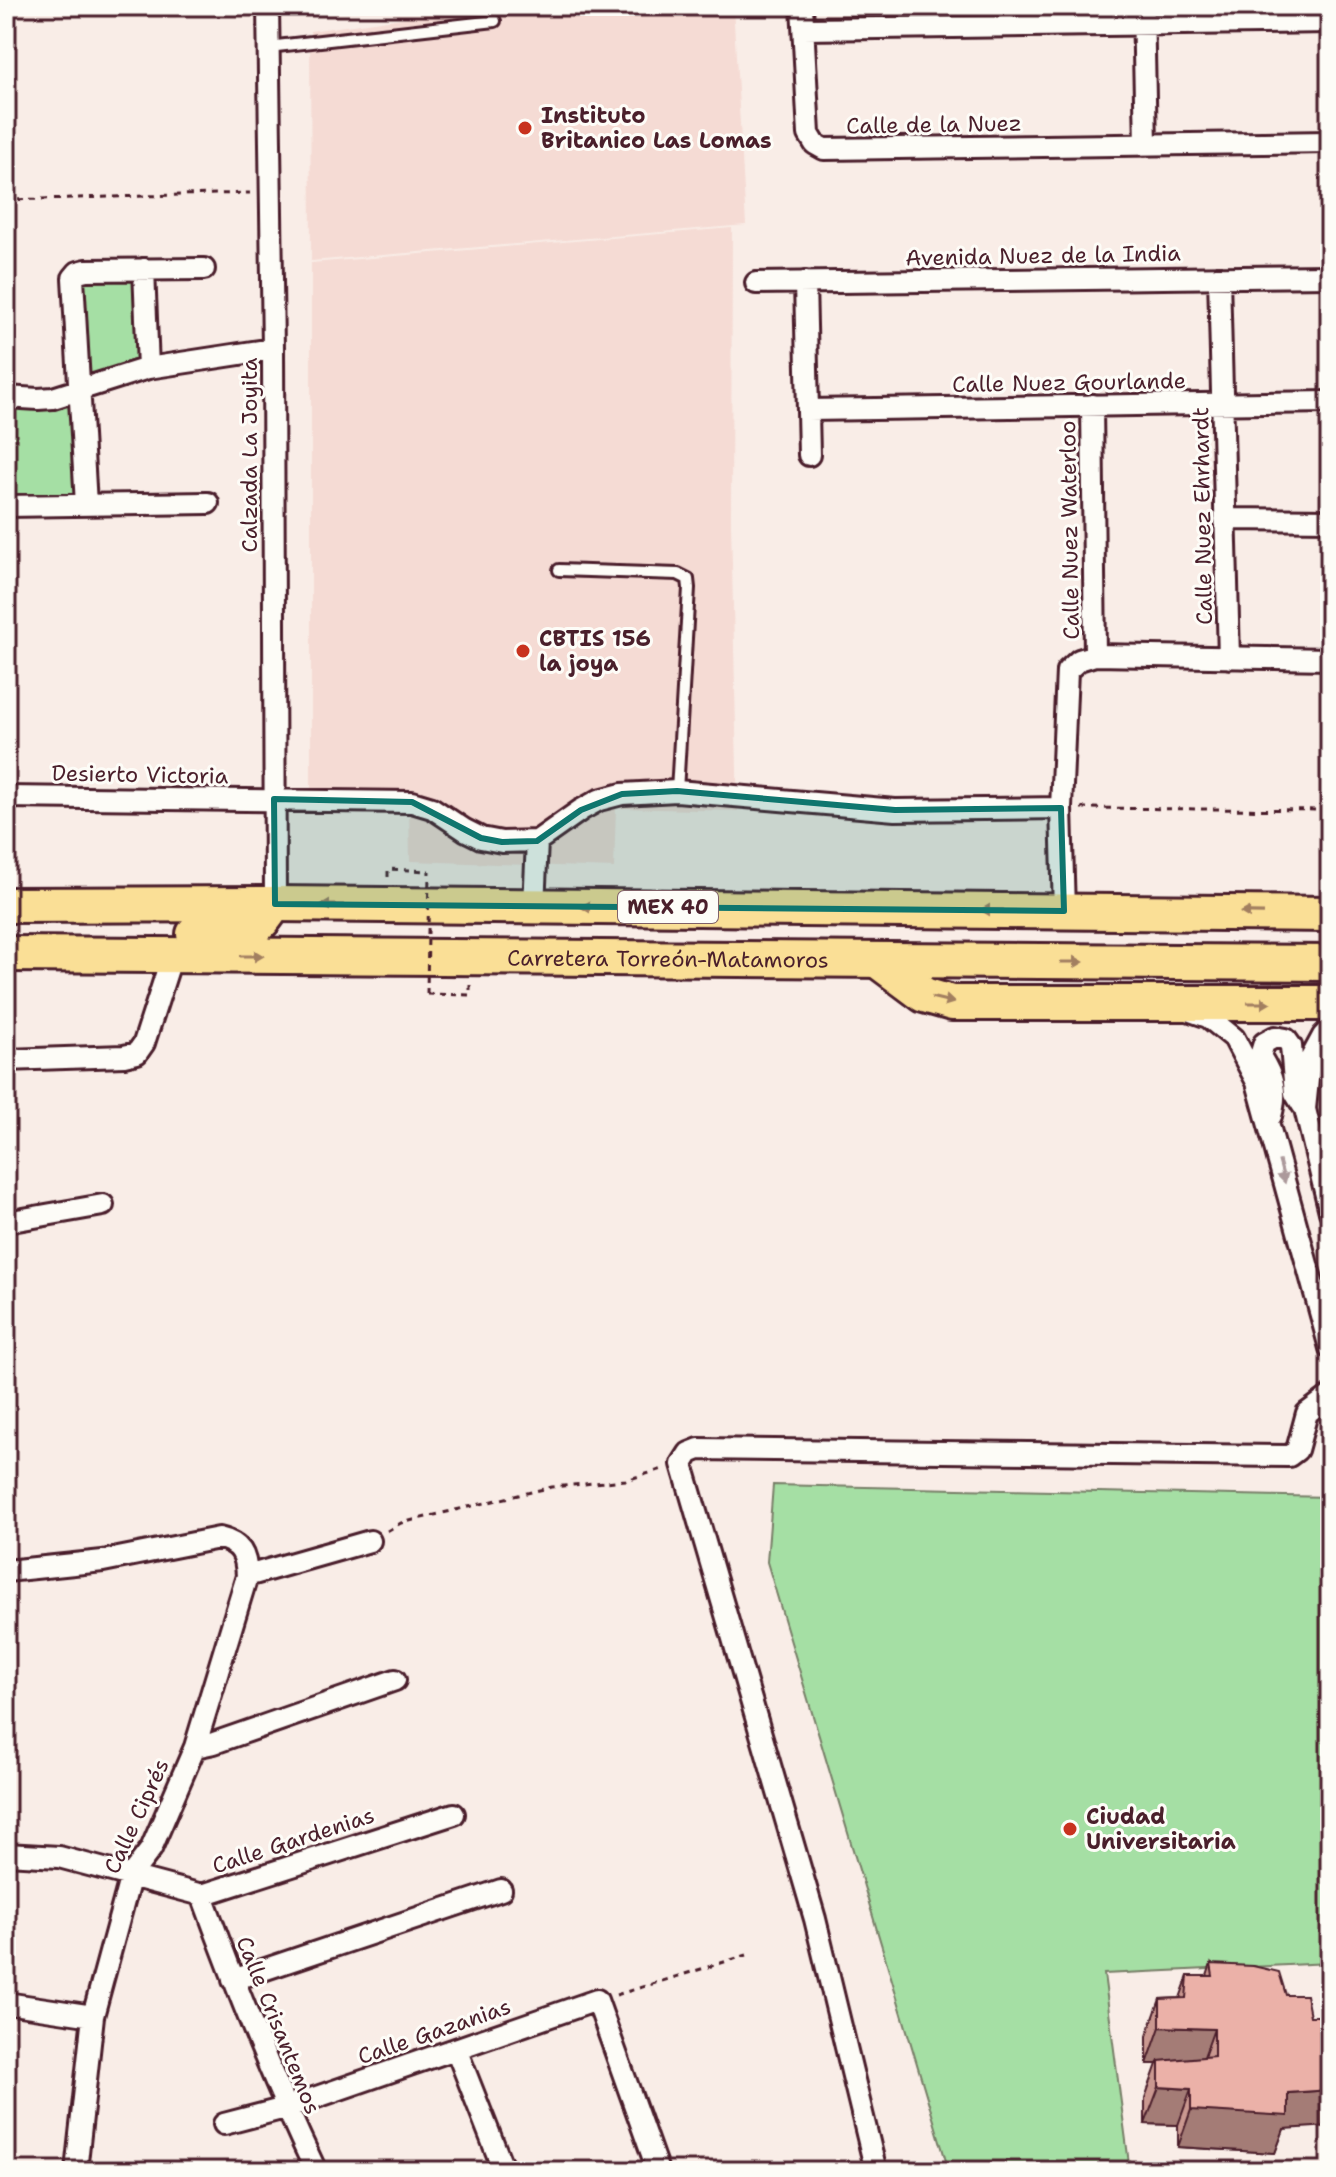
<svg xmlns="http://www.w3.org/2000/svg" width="1336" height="2177" font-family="'Shantell Sans',sans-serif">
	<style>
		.built { fill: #f5dbd4 }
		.green { fill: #a5dfa4; stroke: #787f68; stroke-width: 2 }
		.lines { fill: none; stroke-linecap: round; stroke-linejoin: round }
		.service-casing { stroke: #4a1f2b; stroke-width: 16 }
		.minor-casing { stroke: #4a1f2b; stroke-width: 26 }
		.trunk-casing { stroke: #4a1f2b; stroke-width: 40 }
		.path { stroke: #4a1f2b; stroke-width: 3; stroke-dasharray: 6 6; stroke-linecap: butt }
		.service { stroke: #fdfcf7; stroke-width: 10 }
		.minor { stroke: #fdfcf7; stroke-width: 20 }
		.trunk { stroke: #fadf96; stroke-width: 34 }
		.path-bridge { stroke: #4a1f2b; stroke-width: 3; stroke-dasharray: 6 6; stroke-linecap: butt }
		.wall { fill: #ca9890; stroke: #4a1f2b; stroke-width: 2 }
		.shaded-wall { fill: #a47c76; stroke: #4a1f2b; stroke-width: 2 }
		.building { fill: #ebb1a8; stroke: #4a1f2b; stroke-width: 2 }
		.oneway { fill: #a27f60 }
		.oneway2 { fill: #ac999b }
		.marked { fill: #0f766e; fill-opacity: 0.2; stroke: #0f766e; stroke-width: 6; stroke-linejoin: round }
		.poi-dot { fill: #c8321e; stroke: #fdfcf7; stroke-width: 3 }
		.labels { text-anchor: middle; stroke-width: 6; stroke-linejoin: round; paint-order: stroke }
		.shield { fill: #fdfcf7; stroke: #806168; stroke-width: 2 }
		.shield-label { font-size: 20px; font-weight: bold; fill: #4a1f2b }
		.poi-label { font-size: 22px; font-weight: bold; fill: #4a1f2b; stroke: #fdfcf7; text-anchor: start }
		.street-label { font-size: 22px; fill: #4a1f2b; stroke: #fdfcf7 }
	</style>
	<rect width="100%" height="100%" fill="#f9ede7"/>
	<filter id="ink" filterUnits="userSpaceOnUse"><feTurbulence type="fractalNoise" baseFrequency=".0125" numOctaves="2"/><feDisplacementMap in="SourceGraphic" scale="16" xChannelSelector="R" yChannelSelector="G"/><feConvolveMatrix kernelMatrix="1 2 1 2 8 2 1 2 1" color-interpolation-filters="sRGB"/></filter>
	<g filter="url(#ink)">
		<!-- built -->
		<path class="built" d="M487 6H733L746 225 311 261 310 31Z
			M732 228 731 524 738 811 616 808 614 868 410 861 409 809 311 807V263Z"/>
		<!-- green -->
		<path class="green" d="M140 272 145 365 82 383 80 275Z
			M77 394 83 501 6 502V401Z
			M773 1485 1330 1497V1963L1104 1974 1130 2171H949L767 1562Z"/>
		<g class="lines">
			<!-- service casing -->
			<g class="service-casing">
				<path id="service" d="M268 47 495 21
					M559 570 678 574 688 579 689 588 677 791"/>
			</g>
			<!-- minor casing -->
			<g class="minor-casing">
				<path id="minor" d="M268 6 273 349 275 904
					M802 6 809 134 815 144 824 149 1330 142
					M1143 6 1146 145
					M804 29 1330 22
					M144 269 148 368
					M1219 277 1229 658
					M805 282 809 455
					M756 283 1330 276
					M6 397 38 399 53 398 148 368 273 349
					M1092 405 1095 655
					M808 410 1330 402
					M86 505 73 278 78 272 86 270 204 269
					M6 506 208 503
					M1225 519 1330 520
					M6 797 412 802 432 808 465 830 481 838 502 842 537 841 581 810 599 800 622 794 677 791 895 810 1061 808
					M534 906 537 841
					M1064 911 1061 808 1067 671 1079 660 1095 655 1330 659
					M1188 1010 1208 1017 1234 1038 1257 1082 1330 1348
					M1330 1029 1323 1036 1310 1060 1305 1109 1330 1212
					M6 1060 124 1056 137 1053 144 1043 172 956
					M1271 1116C1278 1091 1273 1077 1260 1056L1264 1043 1275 1037 1286 1039 1291 1046 1295 1093 1303 1106
					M6 1222 103 1205
					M6 1571 103 1561 219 1538C241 1543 246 1554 247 1576L195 1747 151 1849 131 1875 93 2016 76 2171
					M247 1576 370 1541
					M195 1747 214 1743 395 1680
					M6 1854 59 1857 202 1895 454 1814
					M202 1895C236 1988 273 2081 316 2171
					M233 1980 501 1890
					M6 2003 93 2016
					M456 2049 504 2171
					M224 2124 285 2108 597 2000 658 2171
					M876 2171 815 1919 682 1464 689 1453 699 1449 1289 1456 1297 1450 1307 1413 1330 1396"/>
			</g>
			<!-- trunk casing -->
			<g class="trunk-casing">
				<g id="trunk">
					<path d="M6 905 275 904 1330 914"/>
					<path d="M194 934C212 934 238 938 253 929 263 923 268 913 275 904"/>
					<path id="s1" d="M6 954 1330 963"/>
					<path d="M877 960 924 995 952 1003H1330"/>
				</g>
			</g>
			<!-- path -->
			<path class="path" d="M6 200 250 193
				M1081 808 1330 810
				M388 877V869L429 871
				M427 994 470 995V985
				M387 1531 401 1523 552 1487 626 1480 663 1469
				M616 1995 747 1955"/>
			<!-- service -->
			<use href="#service" class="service"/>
			<!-- minor -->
			<use href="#minor" class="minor"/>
			<!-- trunk -->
			<use href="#trunk" class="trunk"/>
			<!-- path-bridge -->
			<path class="path-bridge" d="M427 994 429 871"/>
		</g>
		<!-- wall -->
		<path class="wall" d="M1211 1964 1284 2129 1275 2153 1178 2147V2125L1145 2124V2098L1157 2064H1147V2036L1160 1999 1180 1998 1188 1976H1207Z"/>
		<!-- shaded-wall -->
		<path class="shaded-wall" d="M1160 2027 1214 2029 1201 2065 1159 2061 1157 2064H1147Z
			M1159 2087 1191 2089 1178 2125 1145 2124Z
			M1330 2090V2126L1284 2129 1275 2153 1178 2147 1191 2110 1288 2093Z"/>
		<!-- building -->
		<path class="building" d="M1211 1964 1253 1966 1279 1972 1286 1995H1306L1310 2016H1330V2090L1288 2093V2116L1191 2110V2089L1159 2087V2061L1214 2056V2029L1160 2027V1999L1186 1998 1188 1976H1213Z"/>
		<!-- one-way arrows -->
		<defs><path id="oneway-solid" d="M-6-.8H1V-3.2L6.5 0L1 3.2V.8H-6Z" transform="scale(2)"/></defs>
		<g class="oneway">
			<use href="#oneway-solid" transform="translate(332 905) rotate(-180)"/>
			<use href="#oneway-solid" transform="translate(592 907) rotate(-180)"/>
			<use href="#oneway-solid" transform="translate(992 910) rotate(-180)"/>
			<use href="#oneway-solid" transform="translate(1252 913) rotate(-179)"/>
			<use href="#oneway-solid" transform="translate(252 956)"/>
			<use href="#oneway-solid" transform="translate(1072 962)"/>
			<use href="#oneway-solid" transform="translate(943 1000) rotate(13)"/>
			<use href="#oneway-solid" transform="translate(1259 1003)"/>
		</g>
		<use class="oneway2" href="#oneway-solid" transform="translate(1282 1172) rotate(75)"/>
	</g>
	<!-- marked area -->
	<path class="marked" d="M677 791 895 810 1061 808 1064 911 275 904 274 799 412 802 481 838 502 842 537 841 581 810 622 794Z"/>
	<!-- markers -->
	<g class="poi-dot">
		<circle cx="525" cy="128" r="8"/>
		<circle cx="523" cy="651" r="8"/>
		<circle cx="1070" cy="1829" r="8"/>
	</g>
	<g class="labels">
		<!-- shield labels -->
		<rect class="shield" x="618" y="891" width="100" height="32" rx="6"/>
		<g class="shield-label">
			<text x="668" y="914">MEX 40</text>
		</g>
		<!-- poi labels -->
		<g class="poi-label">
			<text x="541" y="123">Instituto<tspan x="541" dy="25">Britanico Las Lomas</tspan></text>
			<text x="539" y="646">CBTIS 156<tspan x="539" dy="25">la joya</tspan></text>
			<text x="1086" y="1824">Ciudad<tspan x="1086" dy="25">Universitaria</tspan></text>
		</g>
		<!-- street labels -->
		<g class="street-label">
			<text transform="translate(934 124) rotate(-1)" y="8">Calle de la Nuez</text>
			<text transform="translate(1043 255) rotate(-1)" y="8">Avenida Nuez de la India</text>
			<text transform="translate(1069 382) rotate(-1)" y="8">Calle Nuez Gourlande</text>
			<text transform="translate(249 455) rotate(-90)" y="8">Calzada La Joyita</text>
			<text transform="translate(1202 516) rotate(-91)" y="8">Calle Nuez Ehrhardt</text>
			<text transform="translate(1069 530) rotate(-91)" y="8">Calle Nuez Waterloo</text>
			<text transform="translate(140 774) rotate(1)" y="8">Desierto Victoria</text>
			<text dy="8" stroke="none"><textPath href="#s1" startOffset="662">Carretera Torreón-Matamoros</textPath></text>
			<text transform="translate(136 1816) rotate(-65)" y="8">Calle Ciprés</text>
			<text transform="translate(293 1840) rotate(-18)" y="8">Calle Gardenias</text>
			<text transform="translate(279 2025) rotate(68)" y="8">Calle Crisantemos</text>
			<text transform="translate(434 2031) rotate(-19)" y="8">Calle Gazanias</text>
		</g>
	</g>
	<!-- margin -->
	<rect width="1336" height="2177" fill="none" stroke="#fdfcf7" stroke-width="32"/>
	<rect x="16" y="16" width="1304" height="2145" fill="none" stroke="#4a1f2b" stroke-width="3" filter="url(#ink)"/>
</svg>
